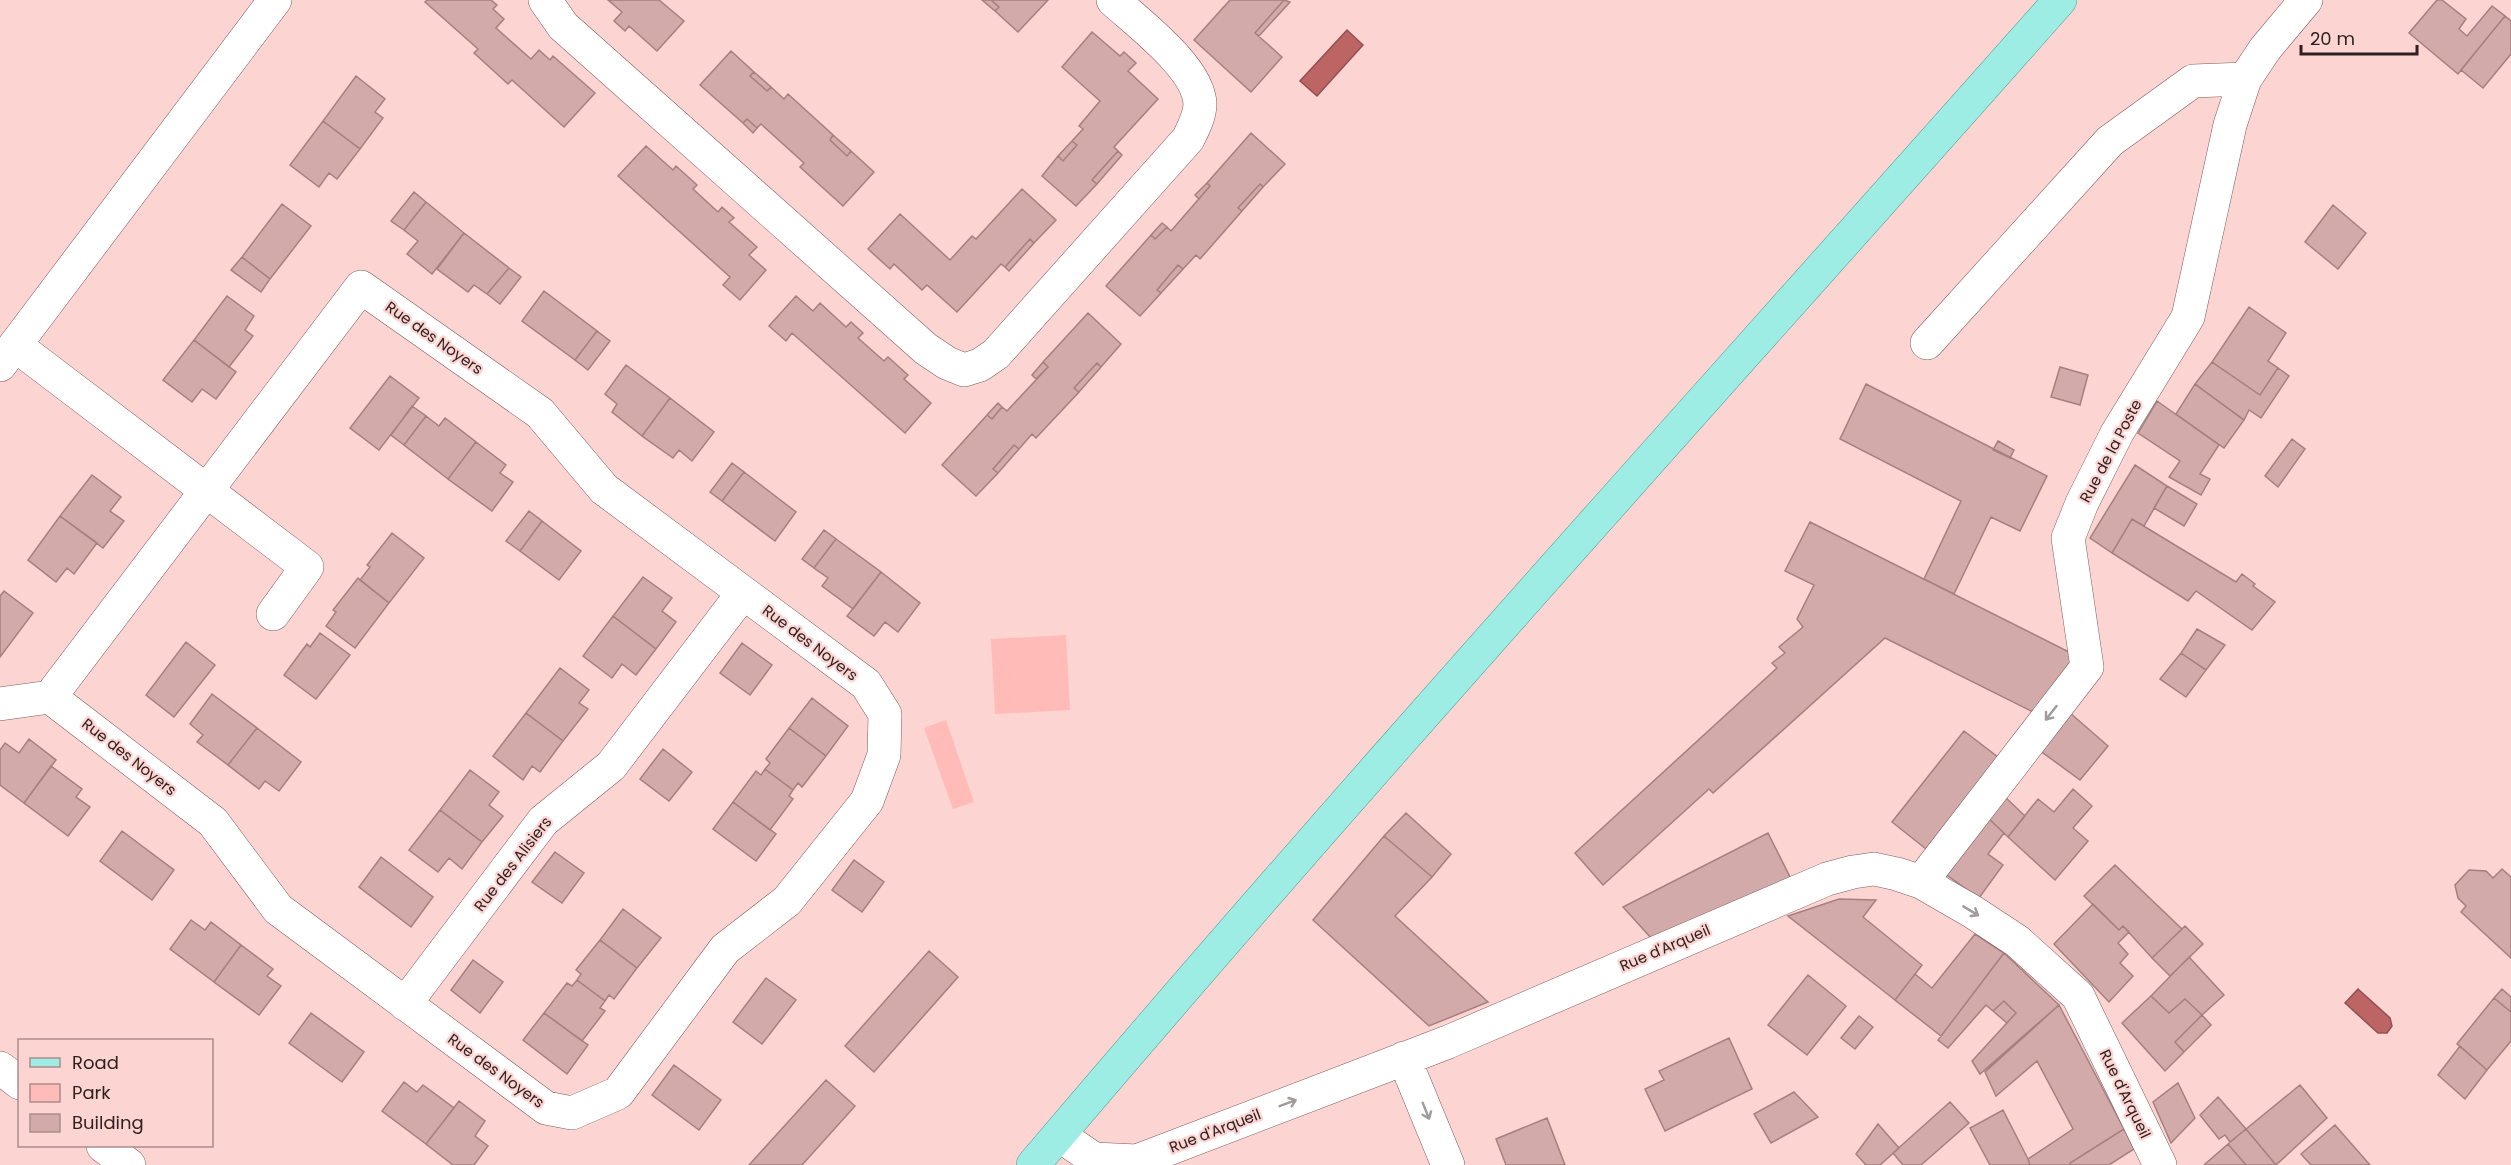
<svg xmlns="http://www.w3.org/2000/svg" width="2511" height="1165" font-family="Poppins,sans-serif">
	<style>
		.green { fill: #febbb8 }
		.water { fill: #bd6564; stroke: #925150; stroke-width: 1.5 }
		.building { fill: #d1aaa9; stroke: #a5807f; stroke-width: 1.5 }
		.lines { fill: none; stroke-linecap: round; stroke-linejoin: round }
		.minor-casing { stroke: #7f5c5b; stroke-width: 34 }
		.major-casing { stroke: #4c9e94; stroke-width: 34 }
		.minor { stroke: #fff; stroke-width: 33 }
		.major { stroke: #9dede5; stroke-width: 33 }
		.oneway { stroke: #a19b9b }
		.labels { text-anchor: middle; stroke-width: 4.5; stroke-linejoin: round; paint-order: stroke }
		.street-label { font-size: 15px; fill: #2f2120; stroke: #fcd4d2 }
	</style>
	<rect width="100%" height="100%" fill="#fcd4d2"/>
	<!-- green -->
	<path class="green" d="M1066 635 1070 710 995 714 991 639Z
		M946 720 974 802 953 809 924 728Z"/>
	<!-- water -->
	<path class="water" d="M1347 30 1363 45 1317 96 1300 81Z
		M2358 989 2390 1018 2392 1026 2387 1033H2378L2345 1003Z"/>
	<!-- building -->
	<path class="building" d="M427 0H491L497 5 493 9 504 19 496 28 531 59 539 50 550 60 553 56 595 93 564 127 512 80 508 84 474 53 478 49 425 2Z
		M608 0H659L684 21 657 51 629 26 625 31 614 21 622 12Z
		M982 0H991L999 7 995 11Z
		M991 0H1048L1018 32 995 11 999 7Z
		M1230 0H1284L1255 33 1282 57 1251 92 1194 40Z
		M1284 0 1290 2 1259 36 1255 33Z
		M2437 0H2442L2466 19 2459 29 2467 36 2492 6 2505 16 2458 74 2409 33Z
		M2505 16 2511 21V54L2483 88 2461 70Z
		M1092 32 1120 56 1124 52 1136 63 1128 71 1158 99 1114 147 1118 151 1092 180 1097 184 1076 206 1042 176 1058 156 1063 161 1077 145 1072 141 1083 129 1079 126 1100 101 1062 67Z
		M731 51 754 72 750 76 767 91 771 87 784 99 788 94 833 135 830 140 847 156 851 151 874 172 843 206 800 167 804 163 761 124 757 128 747 119 743 123 700 85Z
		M754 72 771 87 767 91 750 76Z
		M356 76 385 99 375 112 383 118 360 149 323 121Z
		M747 119 757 128 753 133 743 123Z
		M323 121 360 149 337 179 329 173 319 187 290 165Z
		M1251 133 1285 164 1263 187 1260 184 1238 208 1242 211 1200 259 1196 255 1183 269 1178 265 1157 290 1161 293 1140 316 1106 286 1151 235 1155 239 1167 227 1171 231 1210 186 1207 183Z
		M833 135 851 151 847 156 830 140Z
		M1072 141 1077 145 1063 161 1058 156Z
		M646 146 673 170 676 166 697 185 693 189 718 212 722 207 734 218 729 222 757 247 749 255 766 270 740 300 723 285 730 277 618 176Z
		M1118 151 1122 155 1097 184 1092 180Z
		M1207 183 1210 186 1199 199 1195 195Z
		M1260 184 1263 187 1242 211 1238 208Z
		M1022 189 1056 220 1034 243 1030 239 1005 267 1001 264 957 312 927 285 922 290 894 264 890 269 868 249 900 214 950 260 972 236 976 239Z
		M414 192 426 202 404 230 391 221Z
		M426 202 464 233 432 274 407 254 418 241 404 230Z
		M282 204 311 226 270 279 242 257Z
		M2333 205 2366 233 2338 269 2305 242Z
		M1162 223 1167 227 1155 239 1151 235Z
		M464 233 509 268 487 294 474 285 468 292 437 269Z
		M1030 239 1034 243 1009 271 1005 267Z
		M242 257 270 279 261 292 231 270Z
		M1178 265 1183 269 1161 293 1157 290Z
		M509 268 521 277 500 304 487 294Z
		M544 291 597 331 575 360 522 321Z
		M227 296 254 316 245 330 253 336 229 367 194 340Z
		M796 296 813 311 820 303 846 327 851 322 863 333 858 338 884 361 888 357 908 375 904 379 931 403 905 433 792 333 786 341 769 326Z
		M2249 307 2286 333 2268 361 2278 368 2260 395 2212 362Z
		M1088 313 1121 344 1101 367 1097 363 1074 388 1079 392 1036 438 1032 434 1019 449 1014 445 993 469 998 473 976 496 942 465 987 415 992 419 1002 407 1007 411 1048 367 1043 362Z
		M597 331 610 341 588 370 575 360Z
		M194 340 236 372 216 399 202 389 192 402 163 380Z
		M1043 362 1048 367 1036 379 1032 375Z
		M2212 362 2260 395 2278 368 2289 376 2261 418 2249 410 2244 420 2195 384Z
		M1097 363 1101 367 1079 392 1074 388Z
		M626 365 670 398 642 436 612 412 617 404 605 394Z
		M2060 367 2088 375 2080 405 2051 397Z
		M390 376 419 398 379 450 350 428Z
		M1866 384 2047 476 2020 531 1991 517 1954 594 1924 579 1961 501 1840 439Z
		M2195 384 2244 420 2224 448 2176 414Z
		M670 398 714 432 692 461 679 450 673 458 642 436Z
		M2157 401 2219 445 2200 474 2210 479 2201 495 2169 477 2180 461 2138 433Z
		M998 403 1002 407 992 419 987 415Z
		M412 406 426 416 404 445 391 435Z
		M426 416 439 426 445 418 476 442 448 479 404 445Z
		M2292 439 2305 449 2278 487 2265 476Z
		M1998 441 2014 450 2010 458 1993 450Z
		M476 442 506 465 500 473 513 482 492 511 448 479Z
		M1014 445 1019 449 998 473 993 469Z
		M732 463 744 472 722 501 710 492Z
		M2135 465 2167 486 2144 526 2132 519 2112 553 2090 538Z
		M744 472 796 512 775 541 722 501Z
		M92 475 121 497 110 511 124 521 103 548 60 516Z
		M2167 486 2197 504 2184 526 2154 508Z
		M529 511 542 521 520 551 506 541Z
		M60 516 97 543 74 574 67 568 56 582 28 560Z
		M2132 519 2236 582 2242 574 2255 584 2253 586 2275 602 2252 630 2196 591 2188 601 2112 553Z
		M542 521 581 551 559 580 520 551Z
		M1810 522 2077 656 2039 715 1885 638 1713 793 1709 789 1603 885 1575 853 1777 668 1772 663 1785 653 1779 647 1803 627 1797 619 1814 585 1785 571Z
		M824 530 836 539 814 568 802 559Z
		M392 533 424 558 389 603 360 580 370 567 367 565Z
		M836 539 881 572 853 609 822 586 828 578 814 568Z
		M881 572 920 603 898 632 885 622 874 636 847 616Z
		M643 577 672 598 662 611 676 622 656 649 613 616Z
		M358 578 389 603 355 648 326 626 336 612 333 610Z
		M4 591 33 613 0 657V596Z
		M613 616 656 649 636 675 622 664 612 678 583 656Z
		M2197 629 2225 645 2206 670 2181 653Z
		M320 633 350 655 316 699 284 675 307 644 310 647Z
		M186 642 215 665 174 717 146 695Z
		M742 643 772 665 750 695 720 673Z
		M2181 653 2206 670 2186 697 2160 679Z
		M560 668 589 690 579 703 588 709 563 741 526 713Z
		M212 694 257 728 228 765 197 742 203 735 190 724Z
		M812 698 848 726 826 756 789 728Z
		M2069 712 2108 746 2080 780 2039 750Z
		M526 713 563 741 540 772 532 766 523 780 493 756Z
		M257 728 301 762 279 791 265 781 259 789 228 765Z
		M789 728 826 756 802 787 798 783 793 790 765 769 770 763 766 759Z
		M1964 731 2003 761 1931 853 1892 822Z
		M29 739 56 760 24 803 0 785V750L5 743 19 753Z
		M663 749 692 772 669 801 640 779Z
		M51 766 82 789 76 797 90 807 68 836 24 803Z
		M765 769 793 790 789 796 793 799 770 830 733 802 756 771 761 775Z
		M470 770 499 792 489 805 503 816 482 842 440 810Z
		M2073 789 2092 806 2073 828 2088 841 2055 880 2008 837 2038 799 2054 812Z
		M2004 796 2025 816 2008 837 1987 817Z
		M733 802 776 834 756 861 713 829Z
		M440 810 482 842 462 869 449 858 438 872 409 850Z
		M1406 813 1451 854 1432 877 1384 836Z
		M1987 817 2004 833 1988 854 2003 865 1979 898 1944 873Z
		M122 831 174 870 152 900 100 861Z
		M1768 833 1791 879 1652 939 1623 907Z
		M1384 836 1432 877 1395 916 1488 1002 1429 1026 1313 920Z
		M555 852 584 873 562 903 532 882Z
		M381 857 433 897 411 927 359 887Z
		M854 860 884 882 862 912 832 890Z
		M2115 865 2182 929 2152 958 2123 926 2119 930 2084 896Z
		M2502 869 2511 877V958L2461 912 2466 906 2458 898 2455 885 2469 870 2486 871 2493 878Z
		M1839 899 1876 900 1863 917 1922 965 1895 1000 1788 916Z
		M2093 904 2119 930 2123 926 2129 932 2118 943 2128 954 2120 963 2133 976 2109 1002 2054 944Z
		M623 909 661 938 637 968 600 940Z
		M191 920 205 930 211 922 241 945 214 982 170 949Z
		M2185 926 2203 944 2170 976 2152 958Z
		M1975 934 2004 953 1941 1036 1895 1000 1915 974 1932 988Z
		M600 940 637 968 614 999 609 995 605 1001 577 980 581 974 576 970Z
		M241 945 273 969 267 976 281 986 259 1015 214 982Z
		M929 951 958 977 874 1072 845 1046Z
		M2004 953 2059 1005 1980 1074 1972 1061 2016 1013 2004 1001 1993 1011 1986 1005 1948 1048 1938 1040Z
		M2189 957 2224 995 2202 1015 2185 999 2169 1013 2151 996Z
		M473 960 503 982 480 1013 451 990Z
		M1808 975 1846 1006 1807 1055 1768 1025Z
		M766 978 796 1000 762 1044 733 1022Z
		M577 980 605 1001 600 1008 605 1011 582 1041 544 1013 567 983 572 986Z
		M2502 989 2511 997V1012L2494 998Z
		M2151 996 2169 1013 2185 999 2202 1015 2175 1042 2184 1052 2165 1071 2122 1023Z
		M2494 998 2511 1012V1041L2487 1070 2457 1044Z
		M2004 1001 2016 1013 2007 1023 1993 1011Z
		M2059 1005 2124 1129 2070 1163 2071 1165H2030L2028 1159 2073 1129 2037 1061 1996 1096 1985 1072Z
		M311 1013 364 1052 342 1082 289 1043Z
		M544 1013 588 1045 567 1074 523 1040Z
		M2202 1015 2211 1025 2184 1052 2175 1042Z
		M1859 1016 1873 1027 1855 1049 1841 1038Z
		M1729 1038 1752 1089 1665 1131 1645 1089 1664 1080 1659 1071Z
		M2460 1046 2487 1070 2465 1099 2438 1075Z
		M674 1065 721 1100 699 1130 652 1095Z
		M826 1080 855 1106 802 1165H749Z
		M404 1082 417 1092 423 1085 454 1108 426 1144 382 1111Z
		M2178 1083 2195 1118 2171 1143 2153 1102Z
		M2300 1085 2327 1118 2276 1165 2246 1129Z
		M1794 1092 1818 1117 1771 1143 1754 1114Z
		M2218 1097 2246 1129 2230 1142 2225 1135 2219 1139 2200 1115Z
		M459 1101 485 1121 475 1136 488 1146 474 1165H453L426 1144Z
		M1950 1102 1969 1123 1921 1165H1903L1893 1153Z
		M2003 1110 2028 1159 2030 1165H1990L1970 1128Z
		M1547 1118 1565 1165H1506L1496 1139Z
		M1878 1124 1899 1148 1880 1165H1866L1856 1154Z
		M2335 1125 2370 1165H2311L2301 1154Z
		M2124 1129 2134 1149 2109 1165H2071L2070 1163Z
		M2246 1129 2276 1165H2246L2228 1144Z
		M2228 1144 2246 1165H2204Z"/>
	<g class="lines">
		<!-- minor casing -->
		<g class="minor-casing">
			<path id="minor" d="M545 0 563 26 926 349 947 363 964 370 980 365 996 354 1188 139C1193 129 1200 116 1200 104 1199 68 1138 23 1113 0
				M361 287 540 413 604 489 866 684 885 714 884 755 867 801 787 901 725 949 618 1093 572 1113 546 1108 278 909 213 822 50 697Z
				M1927 343 2110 141 2193 81 2245 79
				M15 345 307 567 273 614
				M0 365 275 0
				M0 704 50 697
				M1921 882 2087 667 2068 538 2082 503 2117 433 2188 317 2230 125 2245 79 2265 49 2306 0
				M405 1004 543 821 611 766 743 593
				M1404 1058 1448 1165
				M0 1068 20 1083
				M1059 1135 1094 1159 1137 1161 1448 1042 1827 879 1853 872 1874 869 1897 874 1921 882 1973 912 2017 941 2078 996 2160 1165
				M103 1146 129 1165"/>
		</g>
		<!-- major casing -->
		<g class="major-casing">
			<path id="major" d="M1033 1165C1368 770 1717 387 2060 0"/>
		</g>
		<!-- minor -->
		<use href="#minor" class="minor"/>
		<!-- major -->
		<use href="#major" class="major"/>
	</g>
	<!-- one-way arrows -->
	<defs><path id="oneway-shaft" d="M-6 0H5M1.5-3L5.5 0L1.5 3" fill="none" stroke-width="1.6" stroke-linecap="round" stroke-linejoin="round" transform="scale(1.5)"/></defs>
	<g class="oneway">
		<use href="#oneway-shaft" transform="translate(2051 713) rotate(128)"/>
		<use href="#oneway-shaft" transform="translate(1971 911) rotate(31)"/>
		<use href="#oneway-shaft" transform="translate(1288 1103) rotate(-21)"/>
		<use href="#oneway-shaft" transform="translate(1426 1111) rotate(68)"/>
	</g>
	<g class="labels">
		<!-- street labels -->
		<g class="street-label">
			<text transform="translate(434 338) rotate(35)" y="5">Rue des Noyers</text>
			<text transform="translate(2111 451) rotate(-62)" y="5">Rue de la Poste</text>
			<text transform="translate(810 643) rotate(37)" y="5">Rue des Noyers</text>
			<text transform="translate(129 757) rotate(38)" y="5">Rue des Noyers</text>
			<text transform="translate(513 864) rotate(-52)" y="5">Rue des Alisiers</text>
			<text transform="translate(1665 948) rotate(-23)" y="5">Rue d'Arqueil</text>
			<text transform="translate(496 1071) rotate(36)" y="5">Rue des Noyers</text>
			<text transform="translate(2125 1094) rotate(64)" y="5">Rue d'Arqueil</text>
			<text transform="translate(1215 1131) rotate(-21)" y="5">Rue d'Arqueil</text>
		</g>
	</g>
	<!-- legend -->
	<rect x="18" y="1039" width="195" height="108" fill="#fcd4d2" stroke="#aa8c8b" stroke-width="1.5"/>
	<rect x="30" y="1058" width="30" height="9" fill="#9dede5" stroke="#aa8c8b" stroke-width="1.5"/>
	<text x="72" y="1069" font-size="18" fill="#2f2120">Road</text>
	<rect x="30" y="1084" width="30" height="18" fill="#febbb8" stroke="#aa8c8b" stroke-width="1.5"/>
	<text x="72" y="1099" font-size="18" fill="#2f2120">Park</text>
	<rect x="30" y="1114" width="30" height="18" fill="#d1aaa9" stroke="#aa8c8b" stroke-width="1.5"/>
	<text x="72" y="1129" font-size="18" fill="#2f2120">Building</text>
	<!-- scale -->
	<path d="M2301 45v9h116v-9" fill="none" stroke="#2f2120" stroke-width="3"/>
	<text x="2310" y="45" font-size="18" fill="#2f2120" stroke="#fcd4d2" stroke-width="4.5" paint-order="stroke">20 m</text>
</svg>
